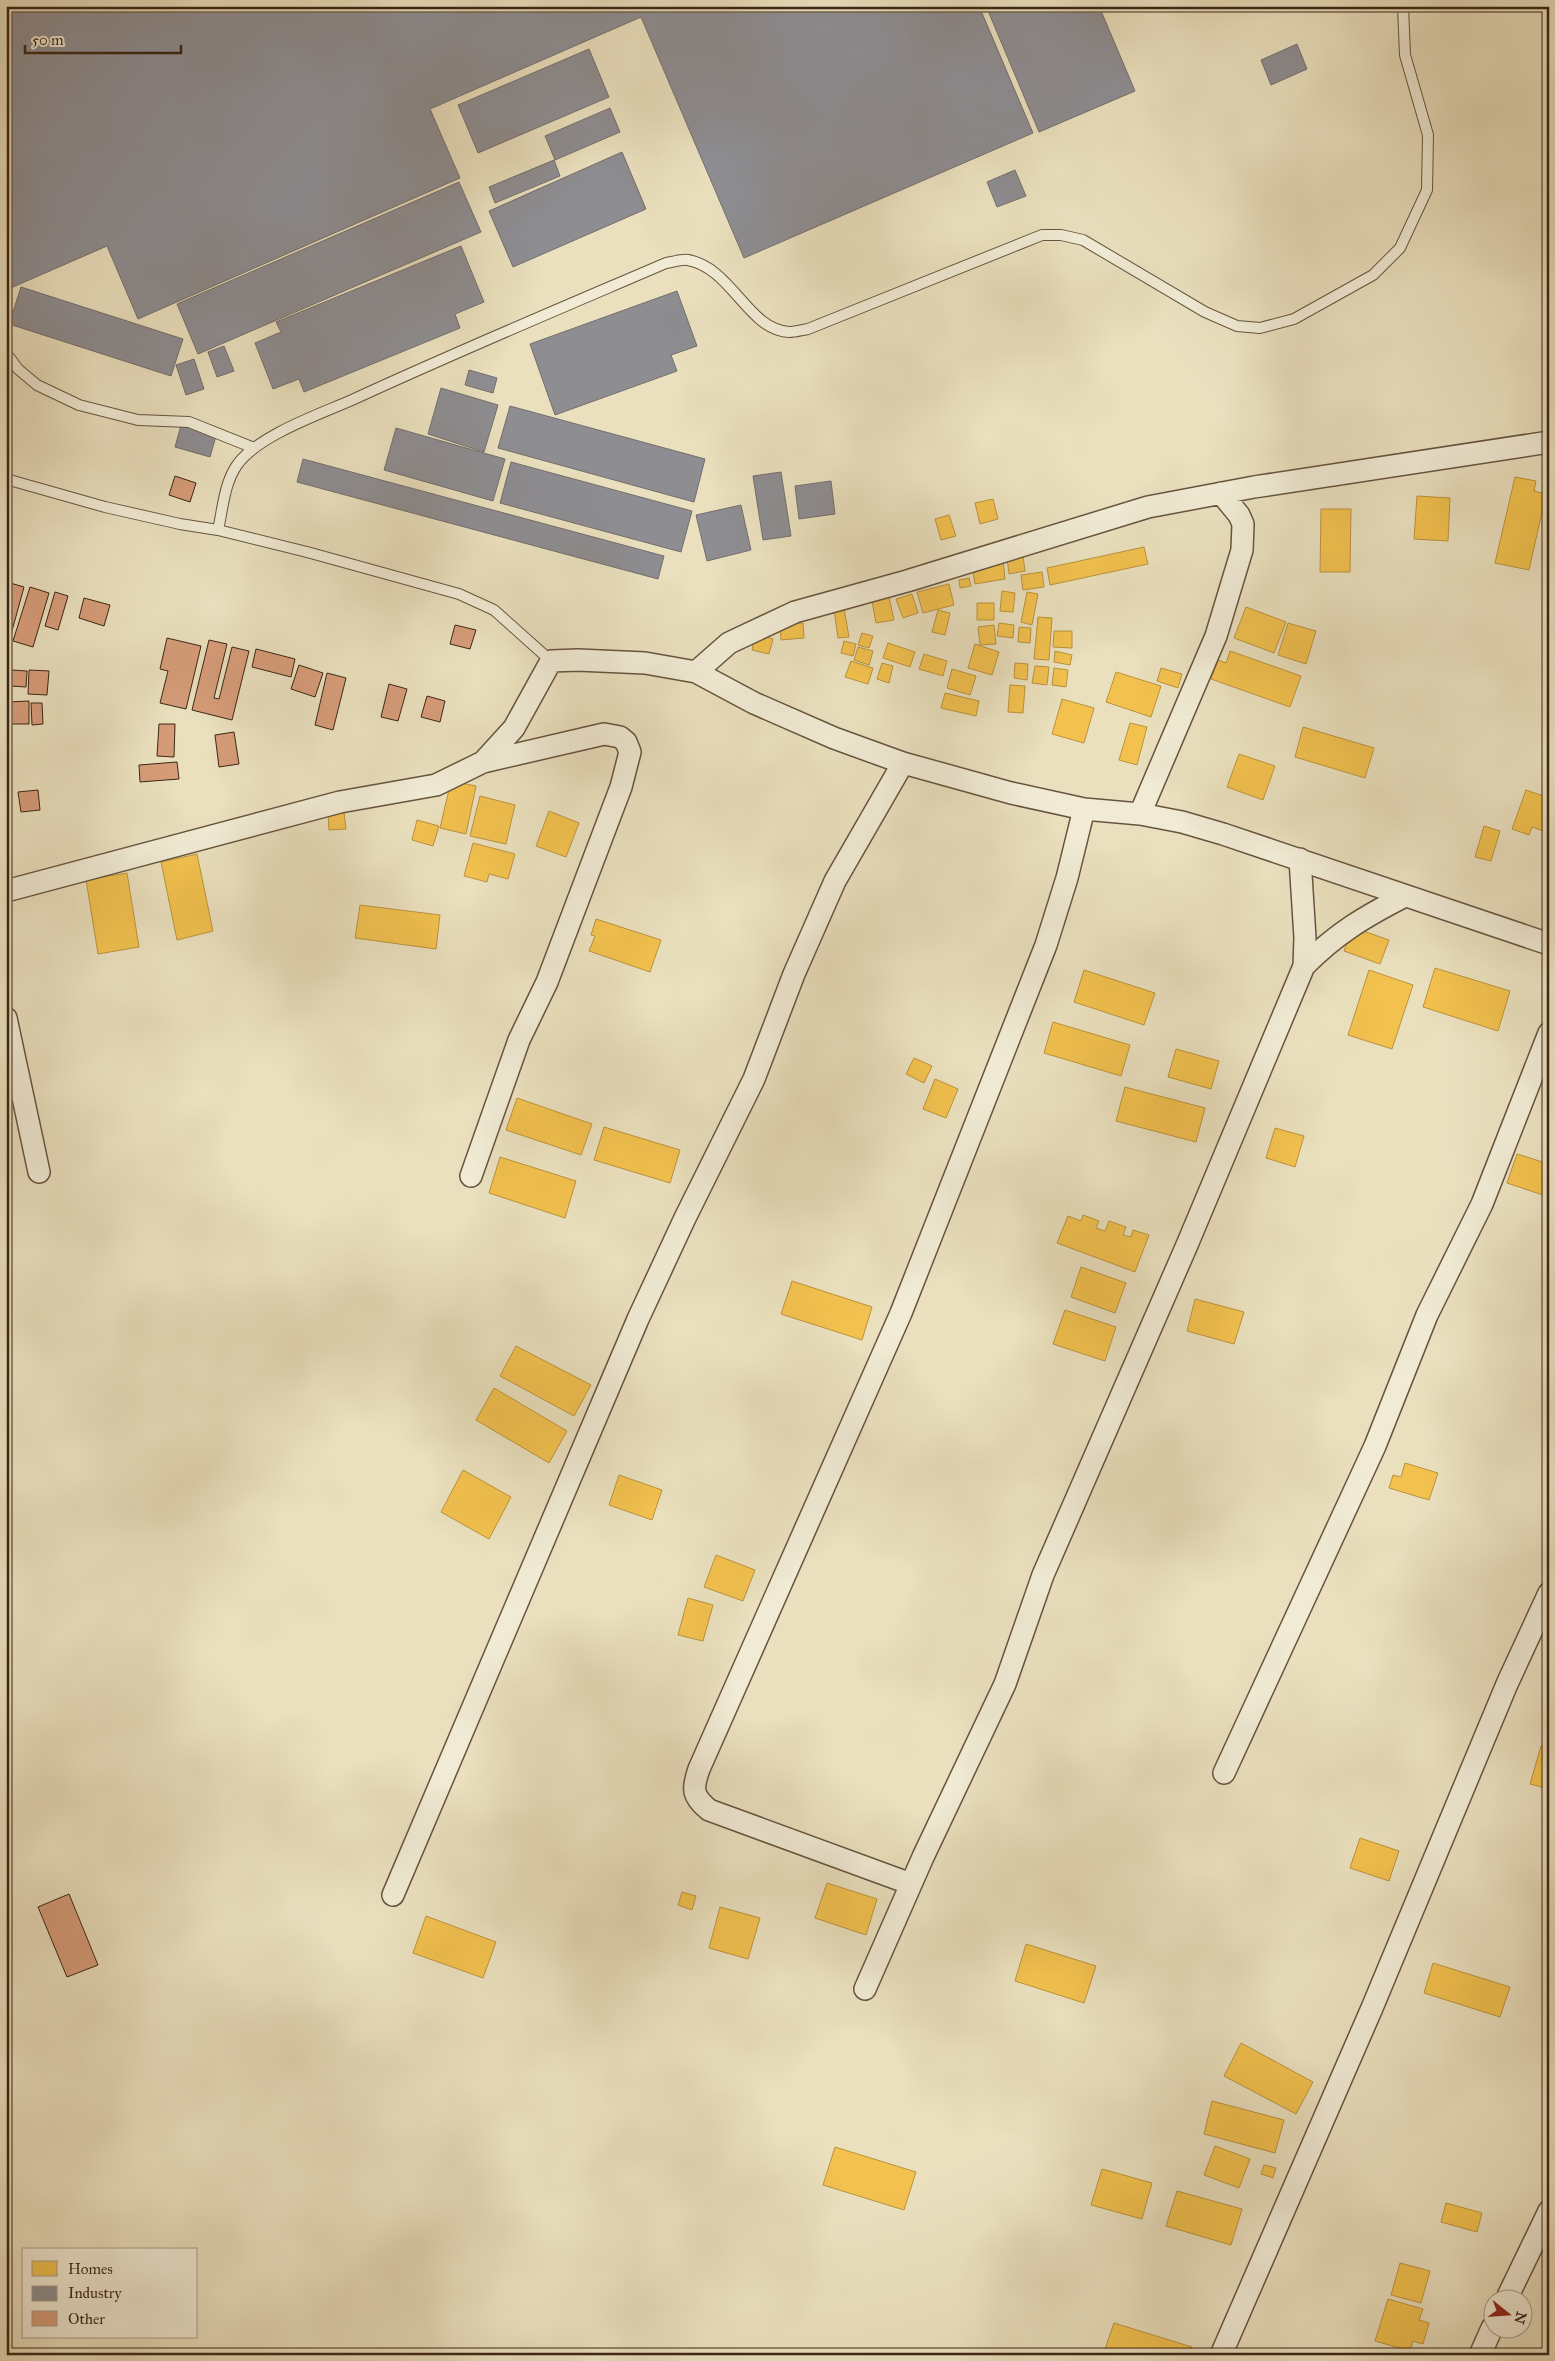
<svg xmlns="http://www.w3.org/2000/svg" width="1555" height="2361" font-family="'IM FELL Great Primer',serif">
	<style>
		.homes { fill: #f2c14e; stroke: #bb923d }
		.industry { fill: #8d8d92; stroke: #746e6c }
		.building { fill: #d69c79; stroke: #3b2615 }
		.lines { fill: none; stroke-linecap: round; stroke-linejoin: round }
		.service-casing { stroke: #67543f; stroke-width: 12 }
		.minor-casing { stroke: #67543f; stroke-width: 24 }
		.service { stroke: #f1ebd5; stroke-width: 10 }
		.minor { stroke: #f1ebd5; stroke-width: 21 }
	</style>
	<rect width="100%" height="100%" fill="#eae0be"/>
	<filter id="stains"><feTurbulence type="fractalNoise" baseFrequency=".004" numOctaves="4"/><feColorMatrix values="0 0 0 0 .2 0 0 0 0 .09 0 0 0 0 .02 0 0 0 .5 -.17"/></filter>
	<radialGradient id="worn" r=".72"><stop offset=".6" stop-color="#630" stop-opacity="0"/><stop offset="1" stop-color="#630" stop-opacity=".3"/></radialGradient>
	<!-- homes -->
	<path class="homes" d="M1515 477 1536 481 1534 491 1546 494 1529 570 1495 563Z
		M1417 496 1450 498 1448 541 1414 539Z
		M993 499 998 519 980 524 975 503Z
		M1321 509H1351L1350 572H1320Z
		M949 515 956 536 941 540 935 519Z
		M1144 547 1148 564 1050 585 1047 568Z
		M1023 556 1025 571 1009 574 1007 558Z
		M1003 560 1005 579 975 584 972 566Z
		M1042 572 1044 587 1023 590 1021 575Z
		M969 578 971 586 960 588 959 580Z
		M949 584 954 605 923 613 917 592Z
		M1002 591 1015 593 1013 612 1000 611Z
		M1027 592 1038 594 1032 625 1021 622Z
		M912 594 918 613 903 618 896 599Z
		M889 597 894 620 876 623 872 601Z
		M977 603H994V620H977Z
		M1246 607 1286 622 1274 653 1234 638Z
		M844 608 849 637 838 638 834 609Z
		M938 610 950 613 945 635 932 632Z
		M1038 617 1052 618 1049 660 1034 659Z
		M803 623 804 638 781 640 780 624Z
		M999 623 1014 625 1013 638 997 636Z
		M1288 623 1316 631 1306 664 1278 655Z
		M994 625 996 644 980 645 978 627Z
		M1019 627 1031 628 1030 643 1018 642Z
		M1054 631H1072V648L1053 647Z
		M862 633 873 636 869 648 858 645Z
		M755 634 773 639 769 654 752 650Z
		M844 641 856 644 853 656 841 653Z
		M888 643 915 652 910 667 883 658Z
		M975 644 999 652 992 675 968 668Z
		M858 647 873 651 869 665 854 660Z
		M1055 651 1072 655 1070 665 1054 662Z
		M1230 651 1301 676 1290 707 1211 679 1218 660 1226 663Z
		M924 654 947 661 943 676 919 669Z
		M851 661 873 668 868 684 845 677Z
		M882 663 893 666 889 683 877 679Z
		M1015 663 1028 664 1027 680 1014 678Z
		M1035 666 1049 667 1047 685 1032 683Z
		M1054 668 1068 670 1066 687 1052 685Z
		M1161 668 1182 674 1178 688 1157 681Z
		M952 669 976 676 970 695 947 688Z
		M1116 672 1161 686 1151 717 1106 702Z
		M1010 685 1025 686 1023 713 1008 712Z
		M945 693 979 701 976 716 941 708Z
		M1062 699 1094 708 1084 743 1052 734Z
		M1130 723 1147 727 1137 765 1119 760Z
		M1303 727 1374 748 1365 778 1295 757Z
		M1239 754 1275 766 1263 800 1227 787Z
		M451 781 476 786 466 834 440 828Z
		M1526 790 1549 798V833L1532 827 1529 835 1512 829Z
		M480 796 515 805 506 844 470 836Z
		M549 811 579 823 566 857 536 846Z
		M344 812 346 829 329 830 328 813Z
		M417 820 439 826 433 846 412 840Z
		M1484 826 1500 831 1491 861 1475 857Z
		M473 843 515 854 508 879 489 874 487 882 464 876Z
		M197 854 213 931 177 940 161 862Z
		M127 873 139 947 98 954 86 880Z
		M360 905 440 915 436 949 355 938Z
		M596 919 661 940 650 972 589 951 595 936 591 935Z
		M1352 927 1389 940 1380 964 1344 951Z
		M1435 968 1510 991 1498 1031 1423 1007Z
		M1084 970 1155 993 1144 1025 1074 1002Z
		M1369 970 1413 985 1392 1049 1348 1035Z
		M1053 1022 1130 1045 1121 1076 1044 1053Z
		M1176 1049 1219 1061 1211 1089 1168 1077Z
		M914 1058 932 1066 924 1083 906 1074Z
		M935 1079 958 1089 946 1118 923 1109Z
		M1125 1087 1205 1108 1196 1142 1116 1121Z
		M517 1098 592 1124 581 1155 506 1130Z
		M604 1127 680 1150 670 1183 594 1160Z
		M1275 1128 1304 1136 1295 1167 1266 1158Z
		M1517 1154 1549 1164V1197L1507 1183Z
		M500 1157 576 1181 565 1218 489 1193Z
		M1083 1215 1099 1221 1096 1228 1105 1231 1109 1221 1126 1227 1123 1235 1131 1237 1133 1230 1149 1235 1135 1272 1057 1243 1068 1216 1081 1221Z
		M1081 1267 1126 1283 1115 1313 1071 1297Z
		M792 1281 872 1307 862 1340 781 1314Z
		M1195 1299 1244 1312 1234 1344 1187 1331Z
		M1065 1310 1116 1327 1105 1361 1053 1344Z
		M516 1346 591 1385 574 1416 500 1376Z
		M494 1388 567 1431 549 1463 476 1420Z
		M1405 1463 1438 1473 1429 1500 1389 1488 1393 1475 1401 1477Z
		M463 1470 511 1497 489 1539 441 1512Z
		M619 1475 662 1490 652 1520 609 1505Z
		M716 1555 755 1570 743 1601 704 1587Z
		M688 1598 713 1605 703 1641 678 1635Z
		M1549 1710V1730L1543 1728Z
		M1541 1746 1549 1749V1789L1530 1784Z
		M1360 1838 1399 1851 1389 1881 1350 1868Z
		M827 1883 877 1899 866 1935 815 1918Z
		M682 1892 696 1896 692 1910 678 1905Z
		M720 1907 760 1918 748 1959 709 1948Z
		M426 1916 496 1942 483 1978 413 1953Z
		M1026 1944 1096 1966 1084 2003 1015 1981Z
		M1433 1963 1510 1987 1500 2017 1424 1993Z
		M1241 2043 1313 2082 1296 2114 1224 2076Z
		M1212 2101 1284 2120 1275 2153 1204 2134Z
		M1215 2146 1250 2159 1239 2188 1204 2175Z
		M835 2147 916 2172 904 2210 823 2185Z
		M1264 2165 1276 2168 1273 2178 1261 2174Z
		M1102 2169 1152 2183 1142 2219 1091 2205Z
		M1177 2191 1242 2209 1231 2245 1166 2226Z
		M1446 2203 1482 2213 1477 2232 1441 2222Z
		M1400 2263 1430 2271 1421 2303 1391 2295Z
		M1388 2299 1423 2309 1419 2320 1429 2323 1423 2344 1413 2341 1410 2351 1375 2341Z
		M1114 2323 1192 2347 1190 2355H1103Z"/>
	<!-- industry -->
	<path class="industry" d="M6 6H979L1033 133 744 258 641 17 430 109 460 178 138 319 107 246 6 290Z
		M986 6H1099L1135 91 1039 132Z
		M1297 44 1307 69 1271 85 1261 60Z
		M589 49 609 97 478 153 458 105Z
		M610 108 620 132 555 160 545 136Z
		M622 152 646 209 513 267 489 211Z
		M554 160 560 176 495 203 489 187Z
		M1015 170 1026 196 997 207 987 182Z
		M459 182 481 232 198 354 177 304Z
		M461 246 484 302 455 314 460 328 304 392 299 379 273 389 255 343 281 332 276 322Z
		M21 287 183 339 171 376 9 324Z
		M677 291 697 346 671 355 677 371 555 415 530 344Z
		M224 346 234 371 217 377 208 352Z
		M194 359 204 389 186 395 176 365Z
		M469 370 497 378 493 393 465 385Z
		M441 388 498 405 484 452 428 434Z
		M510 406 705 459 694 502 498 448Z
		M181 425 216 436 210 457 175 447Z
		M396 428 505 459 493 501 384 470Z
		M303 459 664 556 658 579 297 482Z
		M511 462 692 511 681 552 500 503Z
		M781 472 791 536 763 540 753 476Z
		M831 481 835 514 799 519 795 486Z
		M741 505 751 550 707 561 696 515Z"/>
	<!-- building -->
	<path class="building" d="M175 476 196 483 190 502 169 495Z
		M7 582 24 587 7 649H6Z
		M30 587 49 593 33 647 13 641Z
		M55 592 68 596 58 630 45 626Z
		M84 598 110 605 104 626 79 618Z
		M455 625 476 630 470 649 450 644Z
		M167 638 201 646 186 709 160 703 168 671 160 669Z
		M209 640 227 644 214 698 219 699 232 647 249 651 232 720 192 710Z
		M256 649 295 659 291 677 252 667Z
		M299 665 323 673 315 697 291 689Z
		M12 670 27 671 26 687 11 686Z
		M29 670 49 671 47 695 28 694Z
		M327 673 346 678 333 730 315 725Z
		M389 684 407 689 398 721 381 717Z
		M427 696 445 701 440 722 421 717Z
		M29 701V724H10L9 702Z
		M31 703H42L43 724 32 725Z
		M159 724H175L174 757 157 756Z
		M234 732 239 764 219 767 215 735Z
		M177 762 179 779 140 782 139 765Z
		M38 790 40 810 21 812 18 792Z
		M69 1894 98 1965 67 1977 38 1907Z"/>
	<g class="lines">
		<!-- service casing -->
		<g class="service-casing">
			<path id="service" d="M6 353 18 369 37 385 79 405 138 420 189 422 254 448
				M6 479 105 507 180 524 218 530 307 552 459 594 494 610 551 661
				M218 530C223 508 224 484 237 465 257 436 320 414 352 400 456 352 561 308 666 263 673 262 682 259 688 260 732 268 748 330 789 332 795 332 802 330 808 329L1042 235H1061L1083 240 1205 312 1237 326 1260 328 1294 319 1373 275 1400 248 1427 190 1428 135 1405 55 1403 6"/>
		</g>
		<!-- minor casing -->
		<g class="minor-casing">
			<path id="minor" d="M1221 493 1239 515 1243 524 1242 550 1216 636 1140 814 1182 822 1223 834 1549 944
				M696 672 729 643 795 612 907 581 1148 507 1254 487 1549 442
				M6 891 340 802 436 785 483 762 514 728 551 661 578 660 645 663 696 672 754 703 834 738 903 763 1011 793 1084 809 1140 814
				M1304 966C1337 933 1364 917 1405 896
				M6 1018 39 1172
				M471 1176 519 1040 547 982 621 787 630 752 626 742 620 737 604 734 483 762
				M1224 1773 1375 1446 1427 1315 1482 1204 1549 1033
				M911 1884 709 1810C692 1796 692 1789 699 1769L901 1313 1046 945 1067 878 1084 809
				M393 1895 638 1319 685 1218 754 1079 794 974 835 881 903 763
				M865 1989 923 1857 1005 1684 1043 1575 1187 1245 1304 966 1305 938 1300 859
				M1507 2298 1549 2211
				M1221 2355 1372 2008 1507 1684 1549 1593
				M1480 2355 1492 2328"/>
		</g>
		<!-- service -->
		<use href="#service" class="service"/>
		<!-- minor -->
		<use href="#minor" class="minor"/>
	</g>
	<!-- margin -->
	<rect width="1555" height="2361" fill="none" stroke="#eae0be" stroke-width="25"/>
	<rect x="8" y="8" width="1540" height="2346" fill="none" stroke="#3b2615" stroke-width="2.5"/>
	<rect x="12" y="12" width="1530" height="2336" fill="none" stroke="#3b2615"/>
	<!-- legend -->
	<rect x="22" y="2248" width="175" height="90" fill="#f1ebd5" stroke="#a89c88"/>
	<rect x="32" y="2261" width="25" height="15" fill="#f2c14e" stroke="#a89c88"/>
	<text x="68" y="2274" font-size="15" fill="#3b2615">Homes</text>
	<rect x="32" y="2286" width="25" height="15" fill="#8d8d92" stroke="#a89c88"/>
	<text x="68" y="2298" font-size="15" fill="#3b2615">Industry</text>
	<rect x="32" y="2311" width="25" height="15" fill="#d69c79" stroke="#a89c88"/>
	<text x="68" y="2324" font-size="15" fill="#3b2615">Other</text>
	<!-- north arrow -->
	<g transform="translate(1508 2314) rotate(107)"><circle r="24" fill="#f1ebd5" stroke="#a89c88"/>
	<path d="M0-4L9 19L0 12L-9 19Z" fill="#8f2418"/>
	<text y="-8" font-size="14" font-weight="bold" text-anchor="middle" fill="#3b2615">N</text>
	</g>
	<!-- scale -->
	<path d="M25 45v8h156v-8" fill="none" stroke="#3b2615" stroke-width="2.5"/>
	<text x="32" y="45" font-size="15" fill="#3b2615" stroke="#f1ebd5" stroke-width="4" paint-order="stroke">50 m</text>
	<rect width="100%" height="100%" filter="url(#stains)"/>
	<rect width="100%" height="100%" fill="url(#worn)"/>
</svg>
